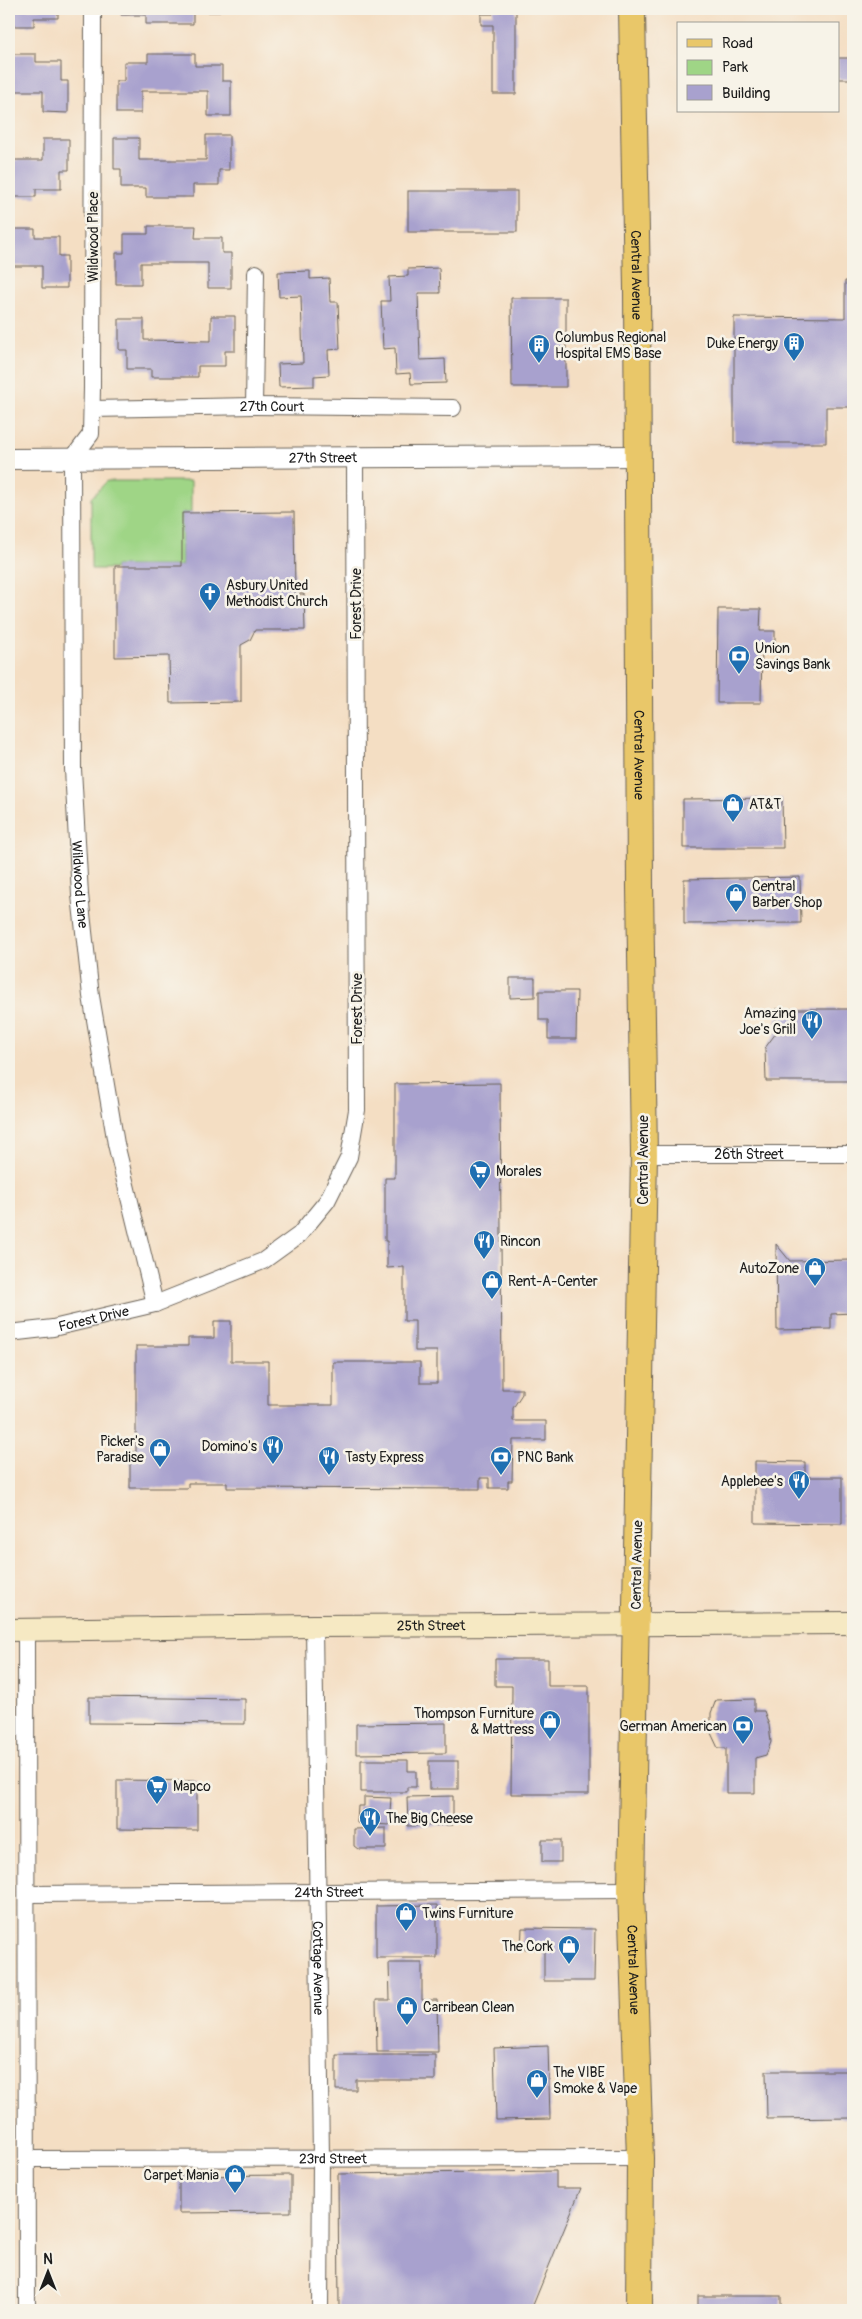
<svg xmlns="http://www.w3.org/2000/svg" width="862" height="2319" font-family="Pangolin,sans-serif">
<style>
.green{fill:#9fd586;stroke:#5e7851}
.building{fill:#a8a1ce}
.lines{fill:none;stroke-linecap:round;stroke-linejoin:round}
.minor-casing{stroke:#686056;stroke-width:18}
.tertiary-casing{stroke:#686056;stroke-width:22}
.secondary-casing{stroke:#686056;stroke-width:24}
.primary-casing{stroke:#686056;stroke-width:28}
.minor{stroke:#fff;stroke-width:16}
.tertiary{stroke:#fff;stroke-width:20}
.secondary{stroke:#f6e9c3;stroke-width:22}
.primary{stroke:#e9c769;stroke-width:26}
.labels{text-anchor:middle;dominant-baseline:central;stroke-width:5;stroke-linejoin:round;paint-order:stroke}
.street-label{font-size:14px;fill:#1c1c1c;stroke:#f7f3e8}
.poi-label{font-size:14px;fill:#1c1c1c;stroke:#f7f3e8;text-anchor:start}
</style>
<rect width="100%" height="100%" fill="#f7f3e8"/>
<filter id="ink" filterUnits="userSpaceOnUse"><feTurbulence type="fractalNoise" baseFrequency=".02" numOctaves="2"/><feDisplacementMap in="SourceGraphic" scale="10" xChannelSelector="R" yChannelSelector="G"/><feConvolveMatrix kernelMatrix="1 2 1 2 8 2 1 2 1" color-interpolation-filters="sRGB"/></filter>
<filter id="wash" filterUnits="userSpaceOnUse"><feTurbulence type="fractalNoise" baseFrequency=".0096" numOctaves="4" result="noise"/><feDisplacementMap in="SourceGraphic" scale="20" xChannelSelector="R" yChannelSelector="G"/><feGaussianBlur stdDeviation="1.12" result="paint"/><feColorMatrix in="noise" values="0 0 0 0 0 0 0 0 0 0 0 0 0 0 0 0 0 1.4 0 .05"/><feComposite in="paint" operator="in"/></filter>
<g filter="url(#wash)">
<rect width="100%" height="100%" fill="#f4dec3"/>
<path class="green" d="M107,481h84v32h-9v53h-67v3h-24v-71z"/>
<g id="blocks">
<g class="building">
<path d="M9,9h49v9h-24v8h-25z"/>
<path d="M121,9h98v3h-26v12h-47v-9h-25z"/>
<path d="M493,9h23v85h-23v-69h-12v-11h12z"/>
<path d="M9,54h27v8h25v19h7v32l-25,-1v-21h-34z"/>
<path d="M148,54h47v12h27v15h9v35h-23v-25h-67v22h-25v-32h8v-19h24z"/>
<path d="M838,58h13l1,21h-14z"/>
<path d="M206,135h23v35h-10v15h-26v12h-47v-9h-25v-19h-7v-31h25v22h67z"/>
<path d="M43,139h26v31h-8v19h-25v8h-27v-37h34z"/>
<rect x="408" y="191" width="109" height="41"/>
<path d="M148,226h48l-1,12h27v15h9v35h-23v-25h-67v21h-25v-31h8v-19h24z"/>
<path d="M9,229h26v8h24v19h8v32h-25v-22h-33z"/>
<path d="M439,268l1,25h-22l2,67 25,-1 1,24 -35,1 -1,-11 -14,1 -1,-26 -12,1 -2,-48h9l-1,-24 19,-1v-7z"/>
<path d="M310,271v8l19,-1 1,24h8l2,47 -12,1 1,25 -15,1v10l-35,1 -1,-23 25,-1 -2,-67 -22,1 -1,-25z"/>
<path d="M845,281h8v126h-27v36h-92v-126l111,1z"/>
<path d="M511,298h55v89h-54z"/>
<path d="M211,316h24v35h-10v15h-27v11h-47v-8h-24v-19h-8v-31h25v21l67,1z"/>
<path d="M294,512l1,82h9l1,36h-50l-5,10 -9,5v57l-71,1 -1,-47 -54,1v-91h67v-53z"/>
<path d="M718,609h43l-1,22h15v15h-13l-1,57h-44z"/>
<path d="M782,798l1,50h-100v-49z"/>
<path d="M800,877l1,46 -117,1v-45z"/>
<path d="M510,978h25v19l-25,1z"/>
<path d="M539,991h38l-1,48h-28v-19h-9z"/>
<path d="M776,1009h77v53h-2v19h-85l-1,-33 11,-15z"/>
<path d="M500,1083l2,306h20v5l-9,14v13h33v19h-33l-1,41h-4v7h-19v-10h-9v11l-253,-1v-5h-39v5h-58v-36h6v-106h52v-8h26v-17h17v40h37v44h65v-43h87v21h17v-32h-22v-30h-11v-54l-17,1v-27h-2v-63h10v-94z"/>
<path d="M776,1244l14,17 63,-1v53l-22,1v15l-54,1z"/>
<path d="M755,1461l50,1v15h37v47l-87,-1z"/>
<path d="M495,1659h53v27h41v108h-78l1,-108h-17z"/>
<path d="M89,1697l156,2v25l-156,-1z"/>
<path d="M754,1699v12h10l5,14 2,17 -5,13 -11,3v35h-29v-45h-8l-7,-15v-20l5,-13z"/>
<path d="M446,1723v30l-90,1v-30z"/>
<path d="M361,1760h47v11h8v16h-9v5h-46z"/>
<rect x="429" y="1761" width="29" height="28"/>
<path d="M117,1780l80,1v49l-80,-1z"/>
<path d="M453,1796v29l-45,1 -1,-29z"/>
<path d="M364,1797l27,1 -2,27 -32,-2 1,-17h6z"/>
<path d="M386,1828v21h-28l-4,-3v-17z"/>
<rect x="542" y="1840" width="19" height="22"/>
<path d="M437,1905v53h-61v-52z"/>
<path d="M522,1928l73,1 -1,52h-50v-32h-23z"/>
<path d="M389,1963h33v37h15l1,52h-61l-1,-52h14z"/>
<path d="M548,2046l2,73 -54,1 -2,-72z"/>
<path d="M336,2055h99v25h-79v10h-20z"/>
<path d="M766,2071h87v47l-86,1z"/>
<path d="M556,2171v17h25l-50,122h-192l-1,-136z"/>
<path d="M291,2175v37l-112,1v-37z"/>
<rect x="698" y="2296" width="83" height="14"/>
</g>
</g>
</g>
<g filter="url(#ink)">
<use href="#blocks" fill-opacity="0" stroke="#686056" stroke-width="1"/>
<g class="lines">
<g class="minor-casing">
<g id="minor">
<path id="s1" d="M93,9l-1,379 -1,46 -19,25 1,310 7,126 11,101 25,148 39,160"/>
<path d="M254,406l2,-133"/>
<path id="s2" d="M92,409l162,-3 199,2"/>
<path id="s3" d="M644,1154h209"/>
<path id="s4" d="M9,1333l44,-5 102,-24 108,-43 36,-26 28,-34 22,-44 8,-47 -2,-653"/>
<path id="s5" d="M314,1626l7,532 -1,152"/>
<path d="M26,1630l1,680"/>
<path id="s6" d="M27,1894l604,-4"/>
<path id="s7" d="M27,2159l613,-1"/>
</g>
</g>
<g class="tertiary-casing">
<g id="tertiary">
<path id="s8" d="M9,459l629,-3"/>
</g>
</g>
<g class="secondary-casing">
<g id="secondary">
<path id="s9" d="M9,1630l305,-4 539,-3"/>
</g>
</g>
<g class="primary-casing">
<g id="primary">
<path id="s10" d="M632,9l5,280 3,598 4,267 -13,736 9,268 -1,152"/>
</g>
</g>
<use href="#minor" class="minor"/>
<use href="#tertiary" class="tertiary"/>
<use href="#secondary" class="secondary"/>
<use href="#primary" class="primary"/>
</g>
</g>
<defs>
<g id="building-pin" transform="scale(1.125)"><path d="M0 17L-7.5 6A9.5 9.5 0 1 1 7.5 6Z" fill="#1f6fb2" stroke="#f7f3e8"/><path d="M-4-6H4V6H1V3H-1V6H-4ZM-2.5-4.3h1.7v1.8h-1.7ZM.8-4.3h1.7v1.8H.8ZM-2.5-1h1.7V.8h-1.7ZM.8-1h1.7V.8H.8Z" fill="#fff"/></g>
<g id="church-pin" transform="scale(1.125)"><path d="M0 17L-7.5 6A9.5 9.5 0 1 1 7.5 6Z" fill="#1f6fb2" stroke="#f7f3e8"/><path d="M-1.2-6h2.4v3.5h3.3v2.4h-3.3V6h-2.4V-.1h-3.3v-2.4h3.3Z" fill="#fff"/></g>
<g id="bank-pin" transform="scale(1.125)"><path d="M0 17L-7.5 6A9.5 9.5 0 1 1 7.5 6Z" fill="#1f6fb2" stroke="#f7f3e8"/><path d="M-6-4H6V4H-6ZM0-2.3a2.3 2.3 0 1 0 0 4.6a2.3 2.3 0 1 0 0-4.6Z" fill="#fff"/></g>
<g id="shop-pin" transform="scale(1.125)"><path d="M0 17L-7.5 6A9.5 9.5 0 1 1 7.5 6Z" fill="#1f6fb2" stroke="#f7f3e8"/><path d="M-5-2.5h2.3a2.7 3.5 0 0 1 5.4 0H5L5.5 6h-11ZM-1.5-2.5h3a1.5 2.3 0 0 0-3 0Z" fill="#fff"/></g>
<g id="restaurant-pin" transform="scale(1.125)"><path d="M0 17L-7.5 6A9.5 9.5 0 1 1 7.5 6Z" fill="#1f6fb2" stroke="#f7f3e8"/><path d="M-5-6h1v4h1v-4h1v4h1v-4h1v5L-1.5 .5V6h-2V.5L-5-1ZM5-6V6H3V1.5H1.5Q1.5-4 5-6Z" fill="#fff"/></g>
<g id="supermarket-pin" transform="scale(1.125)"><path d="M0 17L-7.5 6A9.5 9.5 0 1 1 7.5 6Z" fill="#1f6fb2" stroke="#f7f3e8"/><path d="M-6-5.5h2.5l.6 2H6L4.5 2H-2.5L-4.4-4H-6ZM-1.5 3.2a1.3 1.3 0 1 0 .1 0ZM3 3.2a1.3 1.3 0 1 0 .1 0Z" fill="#fff"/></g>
</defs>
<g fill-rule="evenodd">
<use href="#building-pin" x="794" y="343"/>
<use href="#building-pin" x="539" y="345"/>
<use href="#church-pin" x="210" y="593"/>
<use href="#bank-pin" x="739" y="656"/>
<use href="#shop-pin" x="733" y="804"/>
<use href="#shop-pin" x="736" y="894"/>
<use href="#restaurant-pin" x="812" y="1021"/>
<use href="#supermarket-pin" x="480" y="1171"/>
<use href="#restaurant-pin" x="484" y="1241"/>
<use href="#shop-pin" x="815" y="1268"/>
<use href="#shop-pin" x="492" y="1281"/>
<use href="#restaurant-pin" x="273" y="1446"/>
<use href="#shop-pin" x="160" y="1449"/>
<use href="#restaurant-pin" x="329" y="1457"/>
<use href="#bank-pin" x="501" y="1457"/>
<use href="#restaurant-pin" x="799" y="1481"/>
<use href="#shop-pin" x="550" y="1721"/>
<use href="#bank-pin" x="743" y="1726"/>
<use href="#supermarket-pin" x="157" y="1786"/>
<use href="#restaurant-pin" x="370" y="1818"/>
<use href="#shop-pin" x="406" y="1913"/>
<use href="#shop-pin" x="569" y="1946"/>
<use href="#shop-pin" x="407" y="2007"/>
<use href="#shop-pin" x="537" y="2080"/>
<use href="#shop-pin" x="235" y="2175"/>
</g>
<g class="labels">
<g class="street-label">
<text transform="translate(93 237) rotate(-90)">Wildwood Place</text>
<text stroke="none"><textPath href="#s10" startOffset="266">Central Avenue</textPath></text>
<text stroke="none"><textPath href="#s2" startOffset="180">27th Court</textPath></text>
<text stroke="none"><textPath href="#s8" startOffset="314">27th Street</textPath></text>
<text transform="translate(356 604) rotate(-90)">Forest Drive</text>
<text stroke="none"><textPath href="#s10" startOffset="746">Central Avenue</textPath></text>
<text stroke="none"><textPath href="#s1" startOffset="882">Wildwood Lane</textPath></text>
<text transform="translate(357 1009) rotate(-90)">Forest Drive</text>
<text stroke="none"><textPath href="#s3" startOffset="105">26th Street</textPath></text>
<text transform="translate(643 1160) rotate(-90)">Central Avenue</text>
<text stroke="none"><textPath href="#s4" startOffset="86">Forest Drive</textPath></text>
<text transform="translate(637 1565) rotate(-89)">Central Avenue</text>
<text stroke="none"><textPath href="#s9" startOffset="422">25th Street</textPath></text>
<text stroke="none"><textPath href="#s6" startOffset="302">24th Street</textPath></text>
<text stroke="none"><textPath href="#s5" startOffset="342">Cottage Avenue</textPath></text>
<text stroke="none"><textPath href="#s10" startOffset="1961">Central Avenue</textPath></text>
<text stroke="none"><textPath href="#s7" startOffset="306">23rd Street</textPath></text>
</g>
<g class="poi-label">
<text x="555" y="337">Columbus Regional<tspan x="555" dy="16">Hospital EMS Base</tspan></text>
<text x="778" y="343" text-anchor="end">Duke Energy</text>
<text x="226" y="585">Asbury United<tspan x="226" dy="16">Methodist Church</tspan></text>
<text x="755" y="648">Union<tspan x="755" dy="16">Savings Bank</tspan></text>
<text x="749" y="804">AT&amp;T</text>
<text x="752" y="886">Central<tspan x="752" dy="16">Barber Shop</tspan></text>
<text x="796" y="1013" text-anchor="end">Amazing<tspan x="796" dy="16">Joe's Grill</tspan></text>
<text x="496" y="1171">Morales</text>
<text x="500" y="1241">Rincon</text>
<text x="799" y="1268" text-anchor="end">AutoZone</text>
<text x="508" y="1281">Rent-A-Center</text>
<text x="144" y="1441" text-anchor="end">Picker's<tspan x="144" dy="16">Paradise</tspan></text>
<text x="257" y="1446" text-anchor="end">Domino's</text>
<text x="345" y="1457">Tasty Express</text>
<text x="517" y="1457">PNC Bank</text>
<text x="783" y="1481" text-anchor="end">Applebee's</text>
<text x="534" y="1713" text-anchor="end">Thompson Furniture<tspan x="534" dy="16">&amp; Mattress</tspan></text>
<text x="727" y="1726" text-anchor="end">German American</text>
<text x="173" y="1786">Mapco</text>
<text x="386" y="1818">The Big Cheese</text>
<text x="422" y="1913">Twins Furniture</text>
<text x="553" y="1946" text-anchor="end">The Cork</text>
<text x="423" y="2007">Carribean Clean</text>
<text x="553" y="2072">The VIBE<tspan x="553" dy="16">Smoke &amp; Vape</tspan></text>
<text x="219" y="2175" text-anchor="end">Carpet Mania</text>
</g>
</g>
<rect width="862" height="2319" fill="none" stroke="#f7f3e8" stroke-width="30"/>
<rect x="677" y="22" width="162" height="90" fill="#f7f3e8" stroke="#9f9d96"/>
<rect x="687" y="39" width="25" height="8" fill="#e9c769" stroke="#9f9d96"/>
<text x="722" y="48" font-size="15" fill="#1c1c1c">Road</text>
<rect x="687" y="60" width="25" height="15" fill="#9fd586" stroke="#9f9d96"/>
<text x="722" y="72" font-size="15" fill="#1c1c1c">Park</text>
<rect x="687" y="85" width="25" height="15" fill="#a8a1ce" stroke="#9f9d96"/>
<text x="722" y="98" font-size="15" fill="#1c1c1c">Building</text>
<g transform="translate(48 2272)" stroke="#f7f3e8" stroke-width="4" paint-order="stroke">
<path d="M0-4L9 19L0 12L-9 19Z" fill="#1c1c1c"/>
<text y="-8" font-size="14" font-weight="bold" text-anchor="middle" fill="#1c1c1c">N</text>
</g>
</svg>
